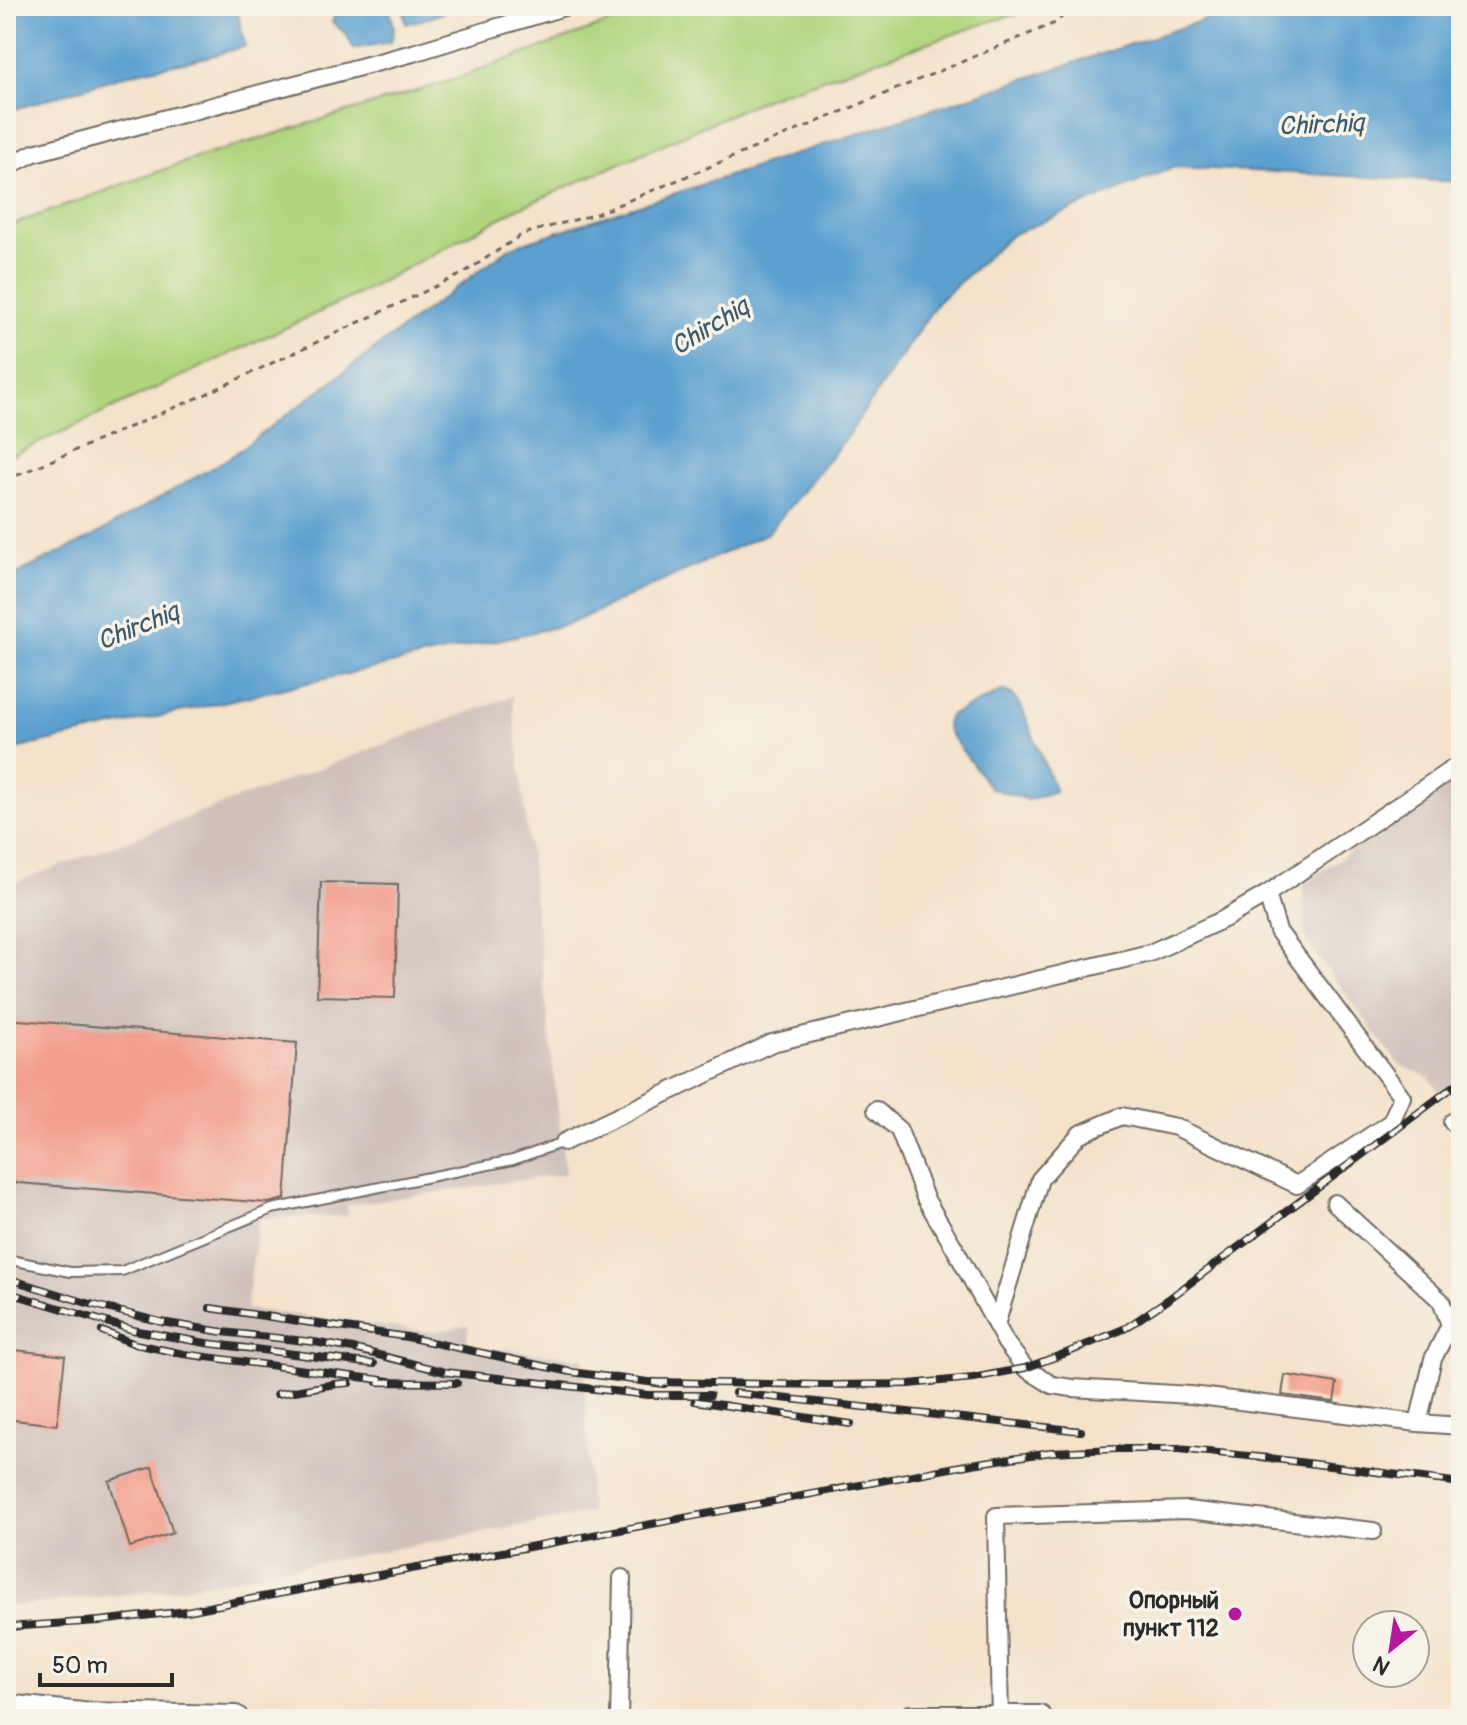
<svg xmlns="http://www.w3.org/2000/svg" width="1467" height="1725" font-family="Pangolin,sans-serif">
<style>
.industrial{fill:#cfc0ba}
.green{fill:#b0d57e;stroke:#6e8054;stroke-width:2}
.water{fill:#5ba0d0;stroke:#43667e;stroke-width:2}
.building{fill:#f39f8d}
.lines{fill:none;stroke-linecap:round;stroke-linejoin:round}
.lane-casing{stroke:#716b63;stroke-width:12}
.street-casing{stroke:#716b63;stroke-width:20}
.primary-casing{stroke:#716b63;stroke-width:30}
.path{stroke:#716b63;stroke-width:3;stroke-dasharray:6 6;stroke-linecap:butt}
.lane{stroke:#fff;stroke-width:8}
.street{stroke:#fff;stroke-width:16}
.primary{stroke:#fff;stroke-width:26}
.rail-casing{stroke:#2b2b2b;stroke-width:8}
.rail{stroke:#f7f3e8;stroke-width:5;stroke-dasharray:15;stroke-linecap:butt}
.poi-dot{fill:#b5179e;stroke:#f7f3e8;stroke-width:3}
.labels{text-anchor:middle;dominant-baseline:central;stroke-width:7;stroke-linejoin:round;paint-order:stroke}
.poi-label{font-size:24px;font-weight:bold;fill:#2b2b2b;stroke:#f7f3e8;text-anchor:end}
.water-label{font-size:26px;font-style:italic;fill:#3e5a6d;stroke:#f7f3e8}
</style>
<rect width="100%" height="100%" fill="#f7f3e8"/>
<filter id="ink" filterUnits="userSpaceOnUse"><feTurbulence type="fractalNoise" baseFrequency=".0125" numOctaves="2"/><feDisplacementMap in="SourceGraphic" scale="16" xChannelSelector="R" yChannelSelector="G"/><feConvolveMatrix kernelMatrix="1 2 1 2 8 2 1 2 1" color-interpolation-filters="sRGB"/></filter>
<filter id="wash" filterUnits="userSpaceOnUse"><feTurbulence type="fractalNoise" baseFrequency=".006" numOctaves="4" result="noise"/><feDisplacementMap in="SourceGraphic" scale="32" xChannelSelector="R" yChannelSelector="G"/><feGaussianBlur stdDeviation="1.8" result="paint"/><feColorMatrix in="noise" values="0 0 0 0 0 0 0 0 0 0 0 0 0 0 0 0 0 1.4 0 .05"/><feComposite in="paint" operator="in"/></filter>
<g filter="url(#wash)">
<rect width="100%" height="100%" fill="#f4e2cb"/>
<g class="industrial">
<path d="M512,696l53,478 -218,31v11l-88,2 -13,91 186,23 36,-7 -1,21 117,12 6,155 -415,76 -169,18v-721z"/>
<path d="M1461,776v304l-19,16 -13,-19 -30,-12 -93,-124 -3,-57z"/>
</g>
<path class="green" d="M655,6h390l-56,16 -222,76 -252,112 -157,84 -352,164v-231l187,-68 253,-77z"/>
<g class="water">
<path d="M6,6h230l9,40 -37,11 -76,16 -126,39z"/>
<path d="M361,6h28l5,22 -3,14 -37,7 -8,-15 -14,-12 3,-7 5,-4 10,3z"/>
<path d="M403,6h55l-26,11 -26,7z"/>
<path d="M1247,6h214v176l-287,-15 -163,68 -74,68 -90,134 -79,96 -199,91 -563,127v-172l84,-41 142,-82 279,-209z"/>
<path d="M1002,691c11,1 14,7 20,17l33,83 -27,9 -38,-12 -42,-57 -2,-9 5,-7z"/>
</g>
<g id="blocks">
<g class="building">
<path d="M321,882l77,2 -3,114 -78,-2z"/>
<path d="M6,1019l291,24 -12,156 -17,4 -262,-21z"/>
<path d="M6,1349l59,7 -8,69 -51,-6z"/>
<path d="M1285,1375l52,8 -3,19 -52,-7z"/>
<path d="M152,1467l21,66 -43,14 -21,-66z"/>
</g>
</g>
</g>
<g filter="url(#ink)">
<use href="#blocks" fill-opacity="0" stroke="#716b63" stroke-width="2"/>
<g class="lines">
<g class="lane-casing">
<path id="lane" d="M6,1259l64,13 52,-1 150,-62 241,-49 51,-18"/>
</g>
<g class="street-casing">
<g id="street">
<path d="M6,167l28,-14 379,-100 154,-47"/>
<path d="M876,1110l23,20 26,68 29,49 52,96 19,25 27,17 20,3 119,7 227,28 43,3"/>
<path d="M1452,1122h9"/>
<path d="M564,1142l208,-99 378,-90 74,-34 43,-25 194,-131"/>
<path d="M1335,1203l106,98 9,24 -17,34 -15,64"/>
<path d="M996,1325l44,-146 40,-45 42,-18 54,11 121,58 94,-63 11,-25 -124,-166 -11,-37"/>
<path d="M619,1719l3,-141"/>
<path d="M1000,1719l-4,-203 191,-6 186,21"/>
</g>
</g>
<g class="primary-casing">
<g id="primary">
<path d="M6,1708l76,8 153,3"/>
<path d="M911,1719h128"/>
</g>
</g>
<path class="path" d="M6,480l198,-85 258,-121 61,-40 73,-20 459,-191 19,-17"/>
<use href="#lane" class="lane"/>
<use href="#street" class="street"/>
<use href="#primary" class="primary"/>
<g class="rail-casing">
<g id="rail">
<path d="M6,1278l81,25 74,19 62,10 91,10 45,8 86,22 203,23h62"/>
<path d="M6,1292l127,38 73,13 168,21"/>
<path d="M210,1308l197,29 164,35 93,12"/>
<path d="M102,1331l33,13 49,10 205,27"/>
<path d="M377,1382l80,1"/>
<path d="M653,1382l175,3 81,-1 64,-6 52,-10 44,-16 57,-24 44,-30 291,-217"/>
<path d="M735,1393l346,38"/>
<path d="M277,1394l58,-10 14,-1"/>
<path d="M695,1401l156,23"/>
<path d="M6,1627l93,-6 88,-10 785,-147 79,-12 64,-3h63l90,9 193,25"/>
</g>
</g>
<use href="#rail" class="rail"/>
</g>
</g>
<circle class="poi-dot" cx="1235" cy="1614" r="8"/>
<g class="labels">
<g class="poi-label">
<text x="1219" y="1600">Опорный<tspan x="1219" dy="28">пункт 112</tspan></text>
</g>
<g class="water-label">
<text transform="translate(1321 125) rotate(-2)">Chirchiq</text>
<text transform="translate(710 327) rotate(-31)">Chirchiq</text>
<text transform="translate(138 627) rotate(-22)">Chirchiq</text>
</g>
</g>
<rect width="1467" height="1725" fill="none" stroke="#f7f3e8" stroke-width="32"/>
<g transform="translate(1391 1649) rotate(210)"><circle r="38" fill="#f7f3e8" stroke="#a5a39c" stroke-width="2"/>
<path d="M0-6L14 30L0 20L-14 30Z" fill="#b5179e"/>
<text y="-12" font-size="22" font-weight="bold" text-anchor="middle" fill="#2b2b2b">N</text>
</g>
<path d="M40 1673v12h132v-12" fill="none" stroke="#2b2b2b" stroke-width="4"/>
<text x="52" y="1673" font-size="24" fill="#2b2b2b" stroke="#f7f3e8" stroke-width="6" paint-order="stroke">50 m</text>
</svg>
